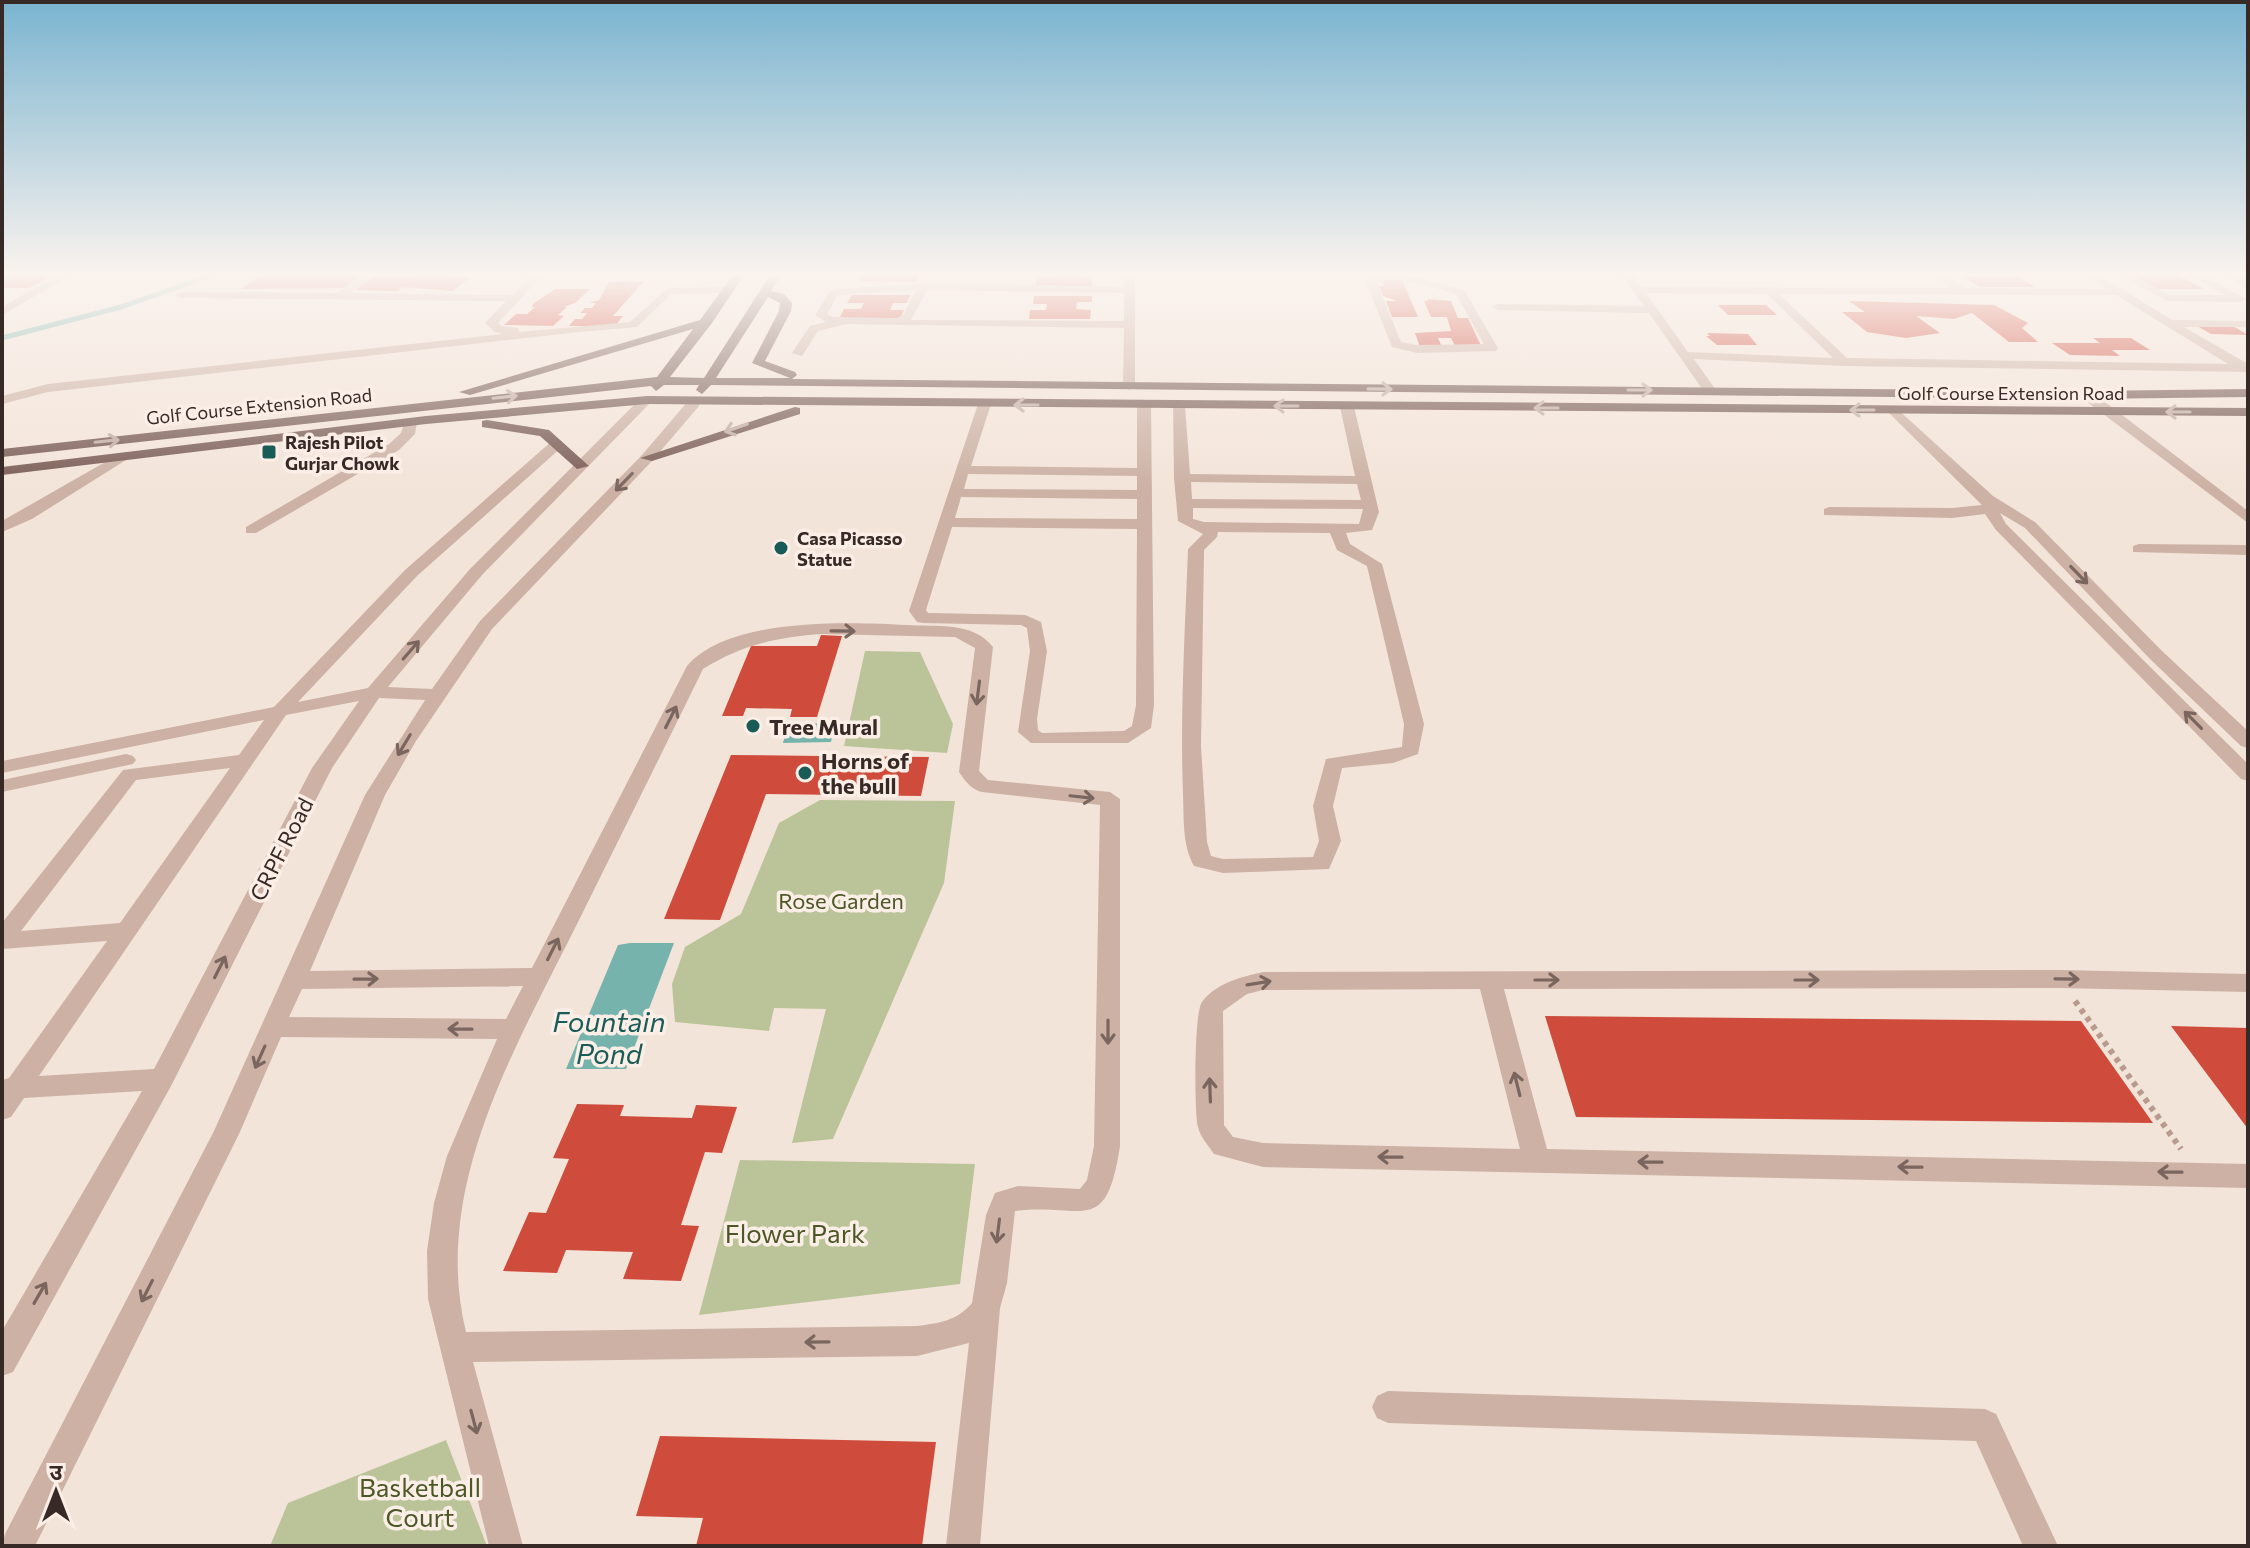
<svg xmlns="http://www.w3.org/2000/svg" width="2250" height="1548" font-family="Commissioner,'Noto Sans Devanagari',sans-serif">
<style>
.green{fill:#bbc498}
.water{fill:#76b3ad}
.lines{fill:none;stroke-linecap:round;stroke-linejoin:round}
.stream{stroke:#76b3ad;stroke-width:5}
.building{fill:#cf4b3b}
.path{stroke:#b89b8e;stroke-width:6;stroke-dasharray:5 5;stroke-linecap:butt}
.minor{fill:#ccb1a4;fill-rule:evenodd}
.major{fill:#7a5d56;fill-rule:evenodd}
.oneway{stroke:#c1ada5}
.oneway2{stroke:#7a665f}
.poi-dot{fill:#195c57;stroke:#fbeee6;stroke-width:3}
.labels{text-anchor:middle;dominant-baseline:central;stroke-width:7;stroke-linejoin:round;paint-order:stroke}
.far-street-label{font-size:18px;fill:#372926;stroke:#fbeee6}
.far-poi-label{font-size:18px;font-weight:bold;fill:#372926;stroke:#fbeee6;text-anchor:start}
.poi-label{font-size:22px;font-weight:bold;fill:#372926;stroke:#fbeee6;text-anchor:start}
.street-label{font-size:22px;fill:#372926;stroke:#fbeee6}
.park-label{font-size:22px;fill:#4c5728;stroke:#fbeee6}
.near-park-label{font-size:26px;fill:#4c5728;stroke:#fbeee6}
.near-water-label{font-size:28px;font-style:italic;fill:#195c57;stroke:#fbeee6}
</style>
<rect width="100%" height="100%" fill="#f3e4d9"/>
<g class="green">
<path d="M865,651l55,1 33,72 -6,29 -103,-7z"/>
<path d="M820,800l135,1 -11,82 -111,256 -41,4 34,-134 -52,-1 -5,23 -94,-9 -3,-38 13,-37 56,-33 38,-91z"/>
<path d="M740,1160l235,4 -15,120 -261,31z"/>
<path d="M446,1440l41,106h-217l18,-43z"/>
</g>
<g class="water">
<path d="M835,723l-4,19 -48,1 5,-19z"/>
<path d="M630,943h44l-48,126h-60l52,-124z"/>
</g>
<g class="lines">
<path class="stream" d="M2,338l119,-31 99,-35"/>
</g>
<g class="building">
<path d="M907,272l12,2 -3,8 -57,-1 4,-8z"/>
<path d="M1053,272h28l-1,5h10l3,10 -58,-2 2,-9h16z"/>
<path d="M2125,272h48l31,17h-49z"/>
<path d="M20,274h36l-27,14h-27v-11z"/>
<path d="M262,274h100l-18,14 -103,1z"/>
<path d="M425,274l46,3 -18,14 -51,-4 -4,4 -43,-1 19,-13 31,1z"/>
<path d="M1963,276h55l17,11h-55z"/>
<path d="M1382,279l20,1 16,37h-26l-6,-16h11l-14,-5 -4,-10h5z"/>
<path d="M644,281l-31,35h10l-8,10h-46l6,-7h7l5,-6h-7l5,-5h7l4,-5h-7l10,-3 10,-18z"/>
<path d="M555,289h35l-15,14 -12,4h4l-9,8 6,1 -11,10 -49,-1 12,-11h11l8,-7h-3l1,-3z"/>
<path d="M852,295h58l-3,8h-14l-3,7h14l-4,9h-61l5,-10h17l3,-6h-17z"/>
<path d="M1034,296h58v6h-15l-1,7 15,1 -1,9h-61l1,-9h16l1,-6h-14z"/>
<path d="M1427,299l24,2 7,17h10l14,30h-26l-5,-10h-13l4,9h-22l-5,-14 36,-2 -4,-14h-16l-7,-16h4z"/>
<path d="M1849,301l145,4 34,18 -6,5 16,14h-29l-37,-29 -18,6 -38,-3 24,17 -34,5 -39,-6 -25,-20h23z"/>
<path d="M1718,305h48l11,10h-49z"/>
<path d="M2197,326h36l15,9 -37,-1z"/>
<path d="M1707,333l41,1 9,11h-40l-11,-9h4z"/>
<path d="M2093,338h38l19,12h-38l8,6 -50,-1 -18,-12h48z"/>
<path d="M821,635l21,1 -25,81h-27l2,-8 -46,-1 -3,8h-21l29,-70h66z"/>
<path d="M731,755l89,1 109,1 -8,39 -155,-2 -46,126 -56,-1z"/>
<path d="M1545,1016l536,5 72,102 -577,-6z"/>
<path d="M2171,1026l77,2v101z"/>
<path d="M577,1104l47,1 -4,11 72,2 4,-13 41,2 -15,46 -17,-1 -24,73 18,1 -18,55 -58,-2 10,-27 -67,-2 -9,23 -54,-2 26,-59 17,1 23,-54 -16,-1z"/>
<path d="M660,1436l276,6 -14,104h-226l7,-28 -67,-2z"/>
</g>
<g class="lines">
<path class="path" d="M2075,1001l106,148"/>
<g class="minor">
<path d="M63,272h14l-75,43v-8z"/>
<path d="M366,272h12l-27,21 162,2 14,-15 -14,-8h15l11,7 -41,44 4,3 16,2 1,4 111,-10 38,-34 60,-1 5,3 -5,3 -57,1 -34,33 -58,5 -531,60 -46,12v-8l46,-12 455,-50 -8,-2 -10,-9 21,-22 -325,-3 -6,-3 6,-3 156,1z"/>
<path d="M1125,272h10v114l-6,4 -6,-4 1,-58 -278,-4 -28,7 -16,25 -10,-3 18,-27 16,-4 -11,-7 15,-24 4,-1 92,-7 198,4zM916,290l-12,24 -7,4 -64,-1 -6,-3 11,-19zM927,290l197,3v28l-213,-1z"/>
<path d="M1396,272l68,18 34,58 -2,3 -79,2 -25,-6 -26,-65 16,-9zM1388,278l26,4 42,12 28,50 -67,1 -16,-3 -24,-59z"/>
<path d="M1591,272h40l10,15 309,1 -20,-16h12l22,16 142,1 -25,-17h13l78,48 76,1v6h-64l64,37v8l-404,-6 -150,-7 22,31 -6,4 -5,-1 -56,-80 -151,-3 -6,-3 6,-3 146,2 -21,-29zM1646,293l121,1 66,64 -145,-6zM1779,294l337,1 112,69 -381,-6z"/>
<path d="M2114,272h14l41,23h56l-41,-23h14l48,27 -6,3 -73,-1z"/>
<path d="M2217,272h14l17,10v7z"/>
<path d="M2082,392h10l156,119v12l-166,-125z"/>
<path d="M642,397l11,3 -171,175 -94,112 44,2 48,-68 162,-166 47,-55h10v6l-47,55 -160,168 -76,112 -31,54 -75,176 222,-3 155,-302c42,-49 161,-44 220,-41 29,2 66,-4 86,22l-14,124 9,9 122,12 10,7v347c-14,93 -37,56 -105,65l-8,72 -7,25 -20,238h-34l23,-203 -52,13 -444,6 50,184h-34l-61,-247 -1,-48 7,-48 13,-47 50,-117 -216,-2 -42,97 -204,412h-33l3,-12 209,-403 151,-336 60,-95 -46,-2 -47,70 -161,318 -158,286 -11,4v-45l140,-240 -118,7 -13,19 -9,3v-40l7,-2 98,-137 -105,8v-26l121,-153 116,-15 25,-35 -262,53v-12l272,-54 131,-137 147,-129h10v6l-145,129 -119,126 70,-14 102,-119zM822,634l133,3 20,11 -16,124c6,9 13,18 23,20l118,13 -6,341 -7,34 -7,9 -62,-3 -23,7 -9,22 -14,88c-15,18 -33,20 -55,23l-451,6c-36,-147 53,-290 116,-418 40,-81 81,-163 121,-245 39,-24 74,-32 119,-35zM359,701l-47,67 -158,301 -115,7 247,-361zM230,768l-110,155 -99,8 115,-151zM523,986l-17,33 -217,-2 13,-28z"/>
<path d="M979,401l12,3 -20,62 166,2v-63l7,-4 7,4 3,300 -3,23 -23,15h-97l-13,-11 12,-81 -3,-23 -6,-3 -98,-2 -6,-1 -8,-11zM968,474l169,2v14l-173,-1zM961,497l176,2v20l-182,-1zM952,527l185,2 -1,176 -4,21 -8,5 -82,2 -4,-3 -1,-11 10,-68 -6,-29 -16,-7 -97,-2 -2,-3z"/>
<path d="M1173,403l12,3 5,68 165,2 -15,-69 7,-4 7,4 25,105 -7,18 -26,3 4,11 32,20 42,160 -6,30 -25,9 -51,5 -9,38 8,35 -12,28 -106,4 -29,-7c-12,-21 -10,-48 -11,-72 -3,-81 2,-163 5,-245l15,-15 -25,-13 -4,-43zM1191,482l166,2 4,16 -169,-1zM1193,508l170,1 -4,15 -155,-2 -11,-3zM1218,532l112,1 7,17 30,16 37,158 -2,23 -76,12 -13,47 6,35 -6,16 -90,2 -12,-3 -4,-14 -6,-96 3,-196 13,-13z"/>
<path d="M1894,406l99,90 42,26 127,129 86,80v17l-7,-2 -91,-87 -125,-131 -25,-15 6,11 242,240v17l-7,-2 -245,-249 -11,-16 -33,4 -128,-3v-6l5,-2 123,1 30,-3 -93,-92v-6z"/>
<path d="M405,419l12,3 -2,12 -16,16 -143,83h-10v-6l143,-83 12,-11z"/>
<path d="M121,453l7,4 -2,3 -94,59 -30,13v-11z"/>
<path d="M2139,544l109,1v10l-115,-3v-6z"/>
<path d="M126,754l7,2 3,4 -3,4 -131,28v-12z"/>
<path d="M2059,970l189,4v18l-189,-4 -555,1 43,160 701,15v24l-985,-21 -49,-13c-5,-8 -14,-17 -16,-27 -4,-15 -4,-115 4,-125 14,-19 39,-25 61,-30zM1480,989l40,160 -257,-6 -30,-6 -9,-12 -1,-114 24,-17 16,-4z"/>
<path d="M1388,1391l597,18 11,5 62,132h-35l-47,-105 -588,-18 -11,-5 -5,-11 5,-11z"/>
</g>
<g class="major">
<path d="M735,272h11l-34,51 -42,54 34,1 68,-106h11l-12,19 13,3 8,9 -1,8 -26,50 30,11 2,3 -5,4 1295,12 161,-2v8l-161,2 -1376,-14 -9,9 -6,-4 3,-5h-35l-8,6 -5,-5 -649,71v-8l655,-72 36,-48 -223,66 -11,-3 241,-72zM768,297l12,6 -1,8 -27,52 38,15h-74z"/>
<path d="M647,396l1601,12v8l-1601,-12 -221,20 -424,51v-8l424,-51z"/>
<path d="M795,407l5,1v6l-148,47 -12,-3z"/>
<path d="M487,420l62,10 40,36 -12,3 -37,-33 -58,-9v-6z"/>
</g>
</g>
<defs><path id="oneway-shaft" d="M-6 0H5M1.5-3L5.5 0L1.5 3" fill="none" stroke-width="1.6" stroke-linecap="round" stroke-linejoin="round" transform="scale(2)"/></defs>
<g class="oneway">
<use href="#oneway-shaft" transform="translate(1380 389) rotate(1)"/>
<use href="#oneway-shaft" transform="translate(1640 390)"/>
<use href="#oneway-shaft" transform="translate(505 397) rotate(-6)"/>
<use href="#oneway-shaft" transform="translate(1026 405) rotate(-180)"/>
<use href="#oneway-shaft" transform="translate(1286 406) rotate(-180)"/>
<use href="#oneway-shaft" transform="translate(1546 408) rotate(-180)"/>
<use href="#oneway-shaft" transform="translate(1862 410) rotate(-180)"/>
<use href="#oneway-shaft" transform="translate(2178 412) rotate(-180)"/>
<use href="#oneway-shaft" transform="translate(736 428) rotate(161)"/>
<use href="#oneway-shaft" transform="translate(107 441) rotate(-6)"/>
</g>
<g class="oneway2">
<use href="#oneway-shaft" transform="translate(624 482) rotate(134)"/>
<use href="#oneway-shaft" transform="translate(2079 575) rotate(46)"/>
<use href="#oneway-shaft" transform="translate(843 631) rotate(1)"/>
<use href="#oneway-shaft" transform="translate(411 650) rotate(-49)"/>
<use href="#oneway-shaft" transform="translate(978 693) rotate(97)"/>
<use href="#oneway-shaft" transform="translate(671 717) rotate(-63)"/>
<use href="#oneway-shaft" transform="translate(2193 720) rotate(-135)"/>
<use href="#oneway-shaft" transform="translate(404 745) rotate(121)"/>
<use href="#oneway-shaft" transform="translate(1082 797) rotate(6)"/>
<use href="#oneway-shaft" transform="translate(553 949) rotate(-63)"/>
<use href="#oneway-shaft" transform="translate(220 967) rotate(-63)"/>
<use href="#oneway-shaft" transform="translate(366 979) rotate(-1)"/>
<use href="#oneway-shaft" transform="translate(2067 979) rotate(1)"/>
<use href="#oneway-shaft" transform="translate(1547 980)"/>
<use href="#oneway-shaft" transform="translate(1807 980)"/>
<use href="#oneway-shaft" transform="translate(1259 983) rotate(-9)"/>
<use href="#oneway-shaft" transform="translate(460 1029) rotate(-179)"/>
<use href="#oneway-shaft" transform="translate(1108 1032) rotate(90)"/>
<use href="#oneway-shaft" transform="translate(260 1057) rotate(114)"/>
<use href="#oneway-shaft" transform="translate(1517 1084) rotate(-104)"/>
<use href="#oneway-shaft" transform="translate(1210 1090) rotate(-92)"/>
<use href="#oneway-shaft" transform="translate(1390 1157) rotate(-179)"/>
<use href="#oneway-shaft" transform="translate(1650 1162) rotate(-179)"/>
<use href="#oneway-shaft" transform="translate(1910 1167) rotate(-179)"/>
<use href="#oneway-shaft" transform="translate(2170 1172) rotate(-179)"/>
<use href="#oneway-shaft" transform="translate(998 1231) rotate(97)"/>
<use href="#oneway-shaft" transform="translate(147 1291) rotate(117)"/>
<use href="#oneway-shaft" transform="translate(40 1293) rotate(-60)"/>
<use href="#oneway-shaft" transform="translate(817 1342) rotate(179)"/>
<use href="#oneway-shaft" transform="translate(474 1422) rotate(75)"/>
</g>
<linearGradient id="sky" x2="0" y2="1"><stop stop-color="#7ab4d0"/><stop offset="0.56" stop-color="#faf3ee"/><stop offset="1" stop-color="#faf3ee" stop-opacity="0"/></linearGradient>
<rect width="2250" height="489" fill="url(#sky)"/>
<g class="poi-dot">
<rect x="261" y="444" width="16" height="16" rx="4"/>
<circle cx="781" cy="548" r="8"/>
<circle cx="753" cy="726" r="8"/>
<circle cx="805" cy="773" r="8"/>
</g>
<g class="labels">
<g class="far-street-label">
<text x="2011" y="393">Golf Course Extension Road</text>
<text transform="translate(259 406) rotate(-6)">Golf Course Extension Road</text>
</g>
<g class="far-poi-label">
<text x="285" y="442">Rajesh Pilot<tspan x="285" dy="21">Gurjar Chowk</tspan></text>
<text x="797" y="538">Casa Picasso<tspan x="797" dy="21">Statue</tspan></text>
</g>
<g class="poi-label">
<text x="769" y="726">Tree Mural</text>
<text x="821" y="760">Horns of<tspan x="821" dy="25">the bull</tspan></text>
</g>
<g class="street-label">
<text transform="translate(281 849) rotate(-63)">CRPF Road</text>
</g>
<g class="park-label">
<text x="841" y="900">Rose Garden</text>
</g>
<g class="near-park-label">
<text x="795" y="1232">Flower Park</text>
<text x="420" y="1486">Basketball<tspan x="420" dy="30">Court</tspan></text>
</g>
<g class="near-water-label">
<text x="609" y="1021">Fountain<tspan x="609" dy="32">Pond</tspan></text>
</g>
</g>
<rect width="2250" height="1548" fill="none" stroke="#372926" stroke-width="8"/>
<g transform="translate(56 1492)" stroke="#fbeee6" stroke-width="6" paint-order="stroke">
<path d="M0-6L14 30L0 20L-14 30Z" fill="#372926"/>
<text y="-12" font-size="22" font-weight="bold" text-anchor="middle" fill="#372926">उ</text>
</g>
</svg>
